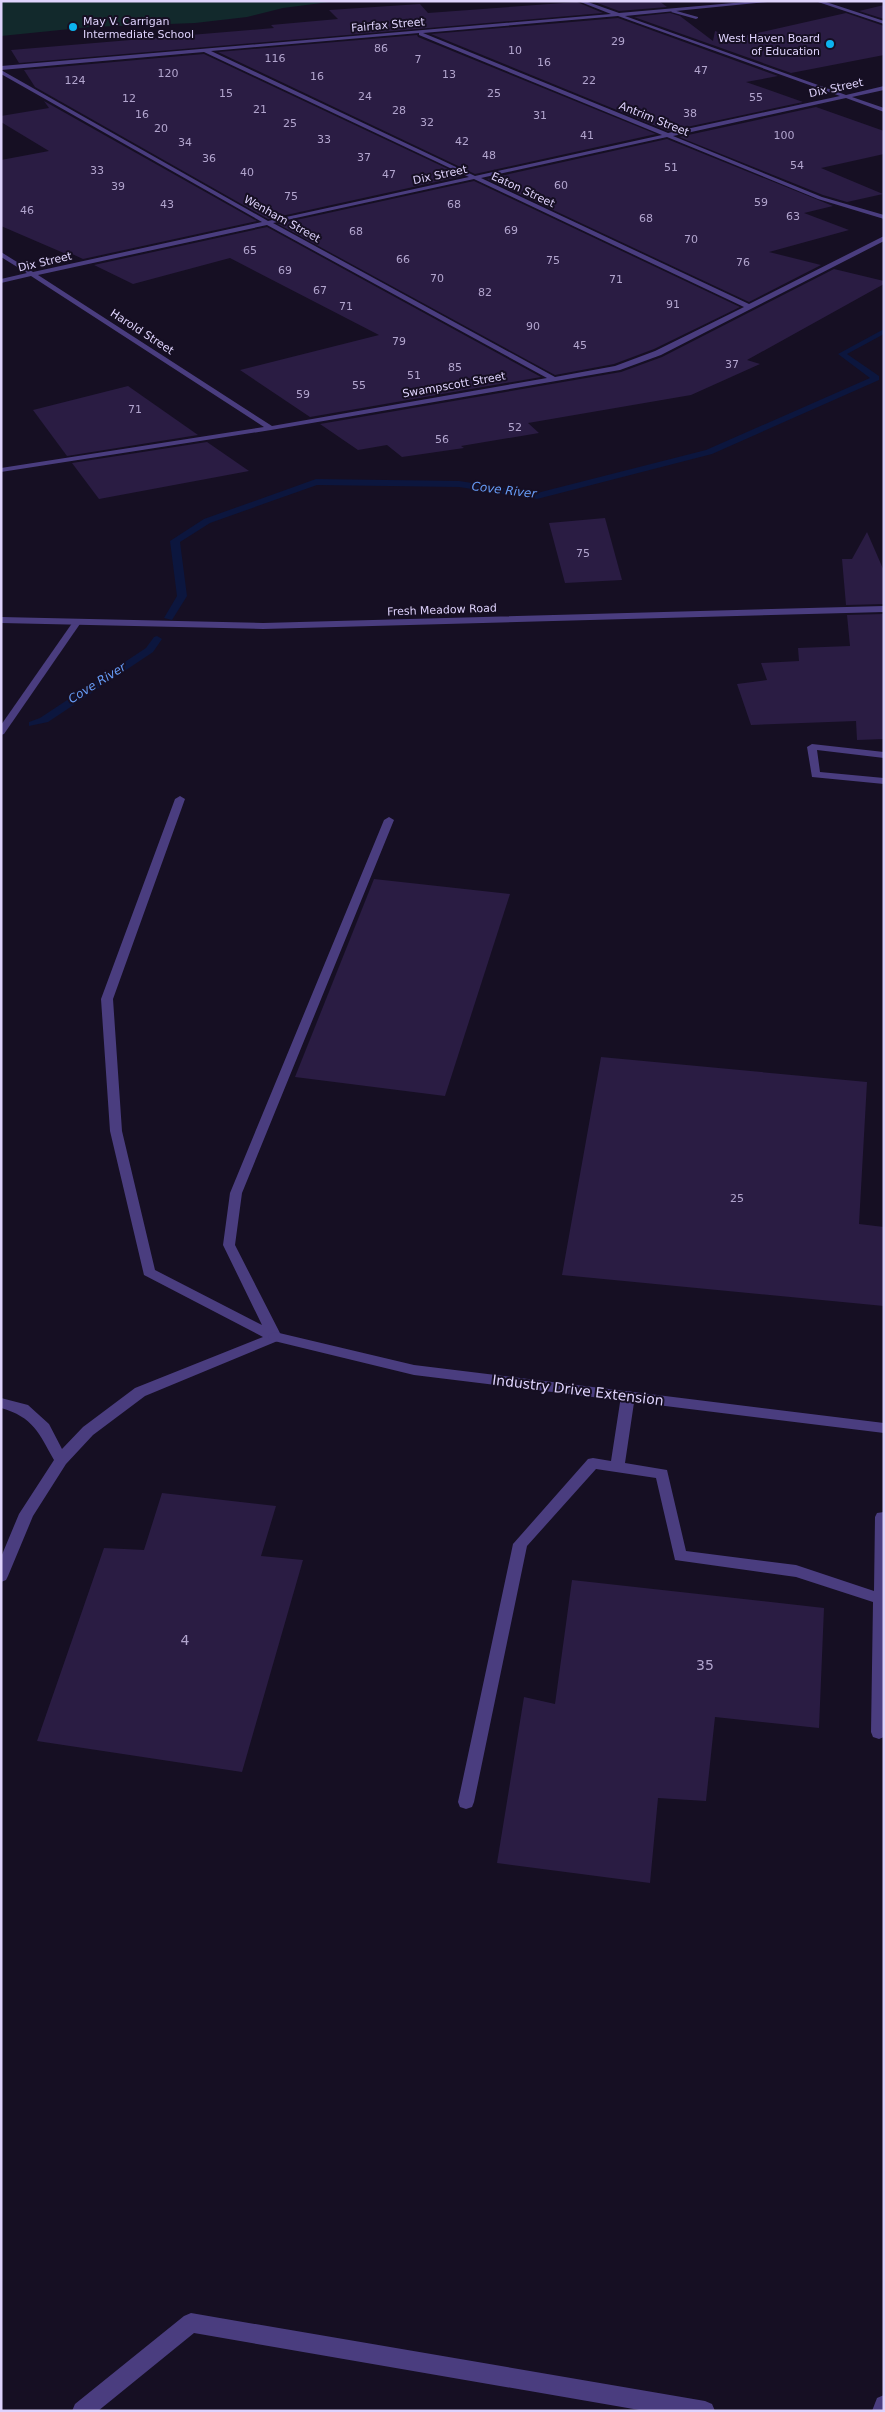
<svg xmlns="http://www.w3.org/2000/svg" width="885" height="2412" font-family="'DejaVu Sans',sans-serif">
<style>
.green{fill:#12292c}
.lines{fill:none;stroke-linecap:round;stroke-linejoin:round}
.stream{fill:#0c163e;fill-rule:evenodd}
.building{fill:#2a1c43}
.service{fill:#4a3d7f;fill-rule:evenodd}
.minor{fill:#4a3d7f;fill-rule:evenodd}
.tertiary{fill:#4a3d7f;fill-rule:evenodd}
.poi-dot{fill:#0cb3ef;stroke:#160f23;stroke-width:2}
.labels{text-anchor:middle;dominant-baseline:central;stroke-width:4;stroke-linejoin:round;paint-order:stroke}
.far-poi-label{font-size:11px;fill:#dfd3fd;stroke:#160f23;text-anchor:start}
.far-street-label{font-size:11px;fill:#dfd3fd;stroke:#160f23}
.number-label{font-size:11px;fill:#b2a5ce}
.far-water-label{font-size:12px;font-style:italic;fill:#679cf7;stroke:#160f23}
.street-label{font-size:14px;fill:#dfd3fd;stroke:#160f23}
.near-number-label{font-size:14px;fill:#b2a5ce}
</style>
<rect width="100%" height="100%" fill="#160f23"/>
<path class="green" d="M1,1h336l-54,7 -36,9 -52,6 -105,4 -89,9z"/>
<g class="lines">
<g class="stream">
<path d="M884,329v5l-37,20 32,22v4l-167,74 -175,45 -78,-12 -142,-2 -107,38 -30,19 7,54 -15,24 -8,-2 13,-22 -7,-55 34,-22 112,-40 143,2 78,12 169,-43 164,-72 -32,-24z"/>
<path d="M157,636l5,3 -9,13 -105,70 -19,4v-4l11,-4 106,-70 8,-11z"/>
</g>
</g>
<g class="building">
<path d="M592,1h67l8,6 -48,4z"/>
<path d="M577,2l26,11 -584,50 -8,-13 263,-22 -3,-3 67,-6 -9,-9 91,-6 8,9z"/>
<path d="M884,5v14l-25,-8z"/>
<path d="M670,13l10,3 33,25 2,-10 20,7 111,-25 38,13v29l-93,18 -157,-56z"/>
<path d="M618,18l160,58 -32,6 57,20 -135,29 -237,-97z"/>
<path d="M417,35l1,2 238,97 -181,40 -257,-122z"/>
<path d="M204,54l259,122 -195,43 -233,-132 -11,-17z"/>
<path d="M44,101l213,120 -174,38 -13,-6 -4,1 -65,-28v-66l48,-9 -48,-29v-6l48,-8z"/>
<path d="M816,107l68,24v23l-63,14 62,26 -36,8 -24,-7 -144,-58z"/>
<path d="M667,139l166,67 -29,7 45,17 -80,22 52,13 -72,37 -262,-123z"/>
<path d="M474,181l266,126 -86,42 -40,15 -59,11 -277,-151z"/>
<path d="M267,227l274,150 -231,40 -70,-47 139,-35 -149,-77 -97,26 -39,-19z"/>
<path d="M834,269l50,12v3l-137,76 13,4 -69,31 -163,28 11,10 -78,13 3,2 -62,9 -15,-12 -29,5 -38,-26 301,-52 41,-15z"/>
<path d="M128,386l70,49 -131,21 -34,-46z"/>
<path d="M207,442l42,29 -150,28 -27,-36z"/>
<path d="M605,518l17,62 -57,3 -16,-60z"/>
<path d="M867,532l17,39v33l-38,1 -4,-46h10z"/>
<path d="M884,614v125l-27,1 -1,-19 -105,4 -14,-41 30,-4 -6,-17 38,-2 -1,-13 52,-2 -3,-31z"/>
<path d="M374,879l136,15 -65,202 -150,-19z"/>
<path d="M601,1057l266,25 -8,142 25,3v79l-322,-31z"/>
<path d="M162,1493l114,13 -15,50 42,4 -61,212 -205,-31 67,-193 40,2z"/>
<path d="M572,1580l252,28 -5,120 -104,-11 -9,84 -48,-3 -8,85 -153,-20 27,-166 31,7z"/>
</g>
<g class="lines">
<g class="service">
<path d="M673,10l25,7v1l-2,1 -25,-7z"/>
<path d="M75,619l7,2 -78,113 -3,1v-10z"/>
<path d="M812,744l72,8v6l-67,-8 3,22 64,6v6l-72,-7 -5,-30z"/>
<path d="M180,796l5,3 -72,200 9,132 33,139 107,55 -39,-80 7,-52 154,-373 5,-3 5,3 -152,373 -7,52 47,92 -2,3 -135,56 -52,39 -27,29 -33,52 -25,60 -2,4 -5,2v-25l18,-43 35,-54c-15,-27 -21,-43 -53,-52v-10l27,7 21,19 13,25 21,-22 52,-39 128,-51 -119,-62 -34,-144 -9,-132 74,-200z"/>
<path d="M628,1391l5,1 2,4 -10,67 42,7 19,81 110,14 78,26 1,-74 2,-4 7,-1v225l-5,2 -6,-2 -2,-5 2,-130 -77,-25 -121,-17 -19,-82 -60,-9 -69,77 -53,256 -2,5 -6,2 -6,-2 -2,-5 55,-258 75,-85 5,-1 18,3 10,-65 2,-4z"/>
<path d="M191,2313l514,88 7,3 3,7h-70l-451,-78 -96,78h-26l3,-7 109,-88z"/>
</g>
<g class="minor">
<path d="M578,1h7l34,12 137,-12h22l-153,15 221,79 38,-9v4l-32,7 32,11v4l-38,-14 -173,38 149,61 62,18v4l-66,-20 -151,-62 -186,41 268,126 135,-68v5l-223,114 -41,15 -349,60 -270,42v-4l263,-41 -233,-151 -30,7v-4l26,-6 -26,-16v-5l32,20 229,-50 -261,-148v-4l267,151 201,-44 -265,-125 -203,18v-4l610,-52zM618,16l222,80 -172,37 -245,-100zM419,33v2l243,100 -187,41 -264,-125zM474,179l270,128 -89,44 -40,15 -60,11 -282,-154zM267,225l280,153 -275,48 -234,-151z"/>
<path d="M815,1h8l61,20v3z"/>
<path d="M275,1332l139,33 470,58v10l-470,-58 -144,-35 -2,-3 2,-3z"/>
<path d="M884,2395v16h-12l5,-13z"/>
</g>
<path class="tertiary" d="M884,606v6l-621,17 -262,-6v-6l262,6z"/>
</g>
<g class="poi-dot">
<circle cx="73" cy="27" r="5"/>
<circle cx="830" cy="44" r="5"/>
</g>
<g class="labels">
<g class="far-poi-label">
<text x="83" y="21">May V. Carrigan<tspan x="83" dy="13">Intermediate School</tspan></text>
<text x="820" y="38" text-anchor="end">West Haven Board<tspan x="820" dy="13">of Education</tspan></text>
</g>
<g class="far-street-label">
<text transform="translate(388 25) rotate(-5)">Fairfax Street</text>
<text transform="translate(836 88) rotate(-12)">Dix Street</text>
<text transform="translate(654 119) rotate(22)">Antrim Street</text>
<text transform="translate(440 175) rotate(-12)">Dix Street</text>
<text transform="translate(523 190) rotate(25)">Eaton Street</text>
<text transform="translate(282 219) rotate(29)">Wenham Street</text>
<text transform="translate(45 262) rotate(-13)">Dix Street</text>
<text transform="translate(142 332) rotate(33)">Harold Street</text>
<text transform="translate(454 385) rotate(-10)">Swampscott Street</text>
<text transform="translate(442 610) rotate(-2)">Fresh Meadow Road</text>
</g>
<g class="number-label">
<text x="618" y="41">29</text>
<text x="381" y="48">86</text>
<text x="515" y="50">10</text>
<text x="275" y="58">116</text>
<text x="418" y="59">7</text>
<text x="544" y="62">16</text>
<text x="701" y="70">47</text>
<text x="168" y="73">120</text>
<text x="449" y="74">13</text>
<text x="317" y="76">16</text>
<text x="75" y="80">124</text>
<text x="589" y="80">22</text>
<text x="226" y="93">15</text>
<text x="494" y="93">25</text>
<text x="365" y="96">24</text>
<text x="756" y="97">55</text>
<text x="129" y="98">12</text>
<text x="260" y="109">21</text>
<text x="399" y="110">28</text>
<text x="690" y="113">38</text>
<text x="142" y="114">16</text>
<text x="540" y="115">31</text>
<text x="427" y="122">32</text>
<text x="290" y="123">25</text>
<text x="161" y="128">20</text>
<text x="587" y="135">41</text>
<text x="784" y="135">100</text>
<text x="324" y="139">33</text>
<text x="462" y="141">42</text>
<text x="185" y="142">34</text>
<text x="489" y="155">48</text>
<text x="364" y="157">37</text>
<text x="209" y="158">36</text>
<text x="797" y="165">54</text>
<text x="671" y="167">51</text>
<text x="97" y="170">33</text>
<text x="247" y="172">40</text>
<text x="389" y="174">47</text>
<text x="561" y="185">60</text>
<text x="118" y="186">39</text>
<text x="291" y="196">75</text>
<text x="761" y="202">59</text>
<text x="167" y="204">43</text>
<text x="454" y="204">68</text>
<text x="27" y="210">46</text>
<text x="793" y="216">63</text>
<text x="646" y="218">68</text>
<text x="511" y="230">69</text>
<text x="356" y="231">68</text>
<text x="691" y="239">70</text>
<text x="250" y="250">65</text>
<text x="403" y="259">66</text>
<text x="553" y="260">75</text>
<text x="743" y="262">76</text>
<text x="285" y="270">69</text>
<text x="437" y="278">70</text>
<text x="616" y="279">71</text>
<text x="320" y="290">67</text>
<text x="485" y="292">82</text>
<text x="673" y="304">91</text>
<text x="346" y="306">71</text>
<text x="533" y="326">90</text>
<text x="399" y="341">79</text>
<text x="580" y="345">45</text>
<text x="732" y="364">37</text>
<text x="455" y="367">85</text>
<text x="414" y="375">51</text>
<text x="359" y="385">55</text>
<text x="303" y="394">59</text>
<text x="135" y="409">71</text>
<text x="515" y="427">52</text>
<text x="442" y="439">56</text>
<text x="583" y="553">75</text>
<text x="737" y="1198">25</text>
</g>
<g class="far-water-label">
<text transform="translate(504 490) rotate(7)">Cove River</text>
<text transform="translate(97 683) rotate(-32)">Cove River</text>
</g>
<g class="street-label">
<text transform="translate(578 1390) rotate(7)">Industry Drive Extension</text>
</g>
<g class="near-number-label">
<text x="185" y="1640">4</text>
<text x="705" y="1665">35</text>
</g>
</g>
<rect width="885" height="2412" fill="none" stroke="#dfd3fd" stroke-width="5"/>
</svg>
